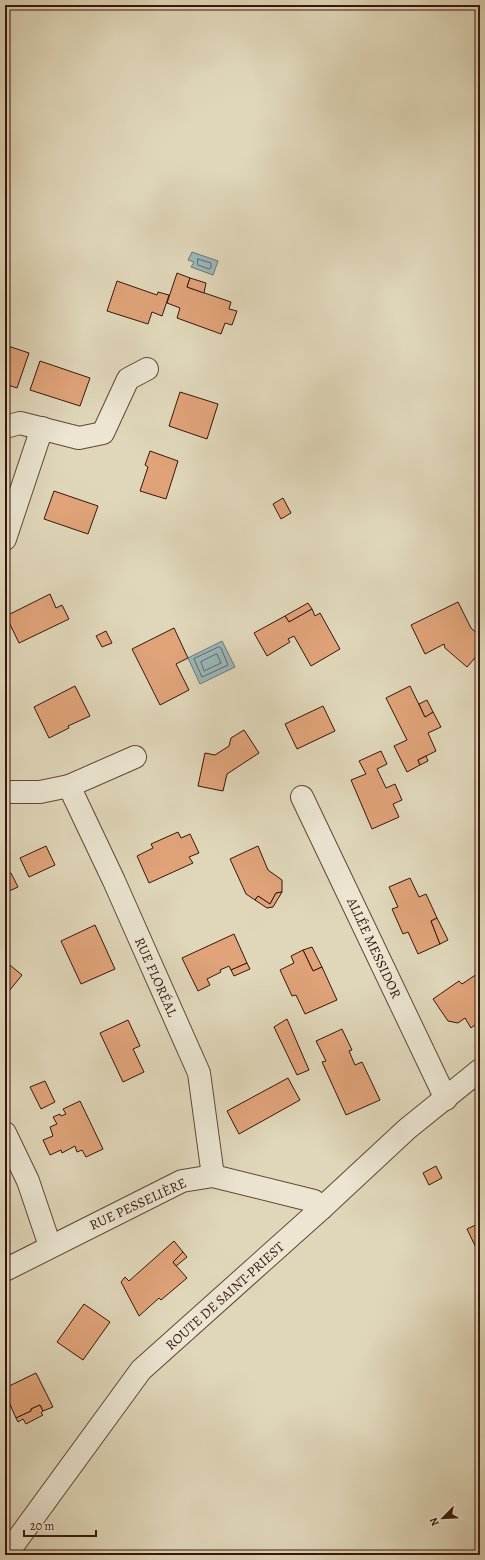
<svg xmlns="http://www.w3.org/2000/svg" width="485" height="1560" font-family="Alegreya,serif">
<style>
.water{fill:#99b7bb;stroke:#727673}
.lines{fill:none;stroke-linecap:round;stroke-linejoin:round}
.shore{stroke:#686662;stroke-width:1}
.building{fill:#e0a37a;stroke:#371508}
.street-casing{stroke:#614634;stroke-width:24}
.street{stroke:#ebe5d2;stroke-width:22}
.labels{text-anchor:middle;dominant-baseline:central;stroke-width:4;stroke-linejoin:round;paint-order:stroke}
.street-label{font-size:14px;fill:#371508;stroke:#ebe5d2}
</style>
<rect width="100%" height="100%" fill="#e0d7ba"/>
<filter id="stains"><feTurbulence type="fractalNoise" baseFrequency=".005" numOctaves="4"/><feColorMatrix values="0 0 0 0 .2 0 0 0 0 .09 0 0 0 0 .02 0 0 0 .5 -.17"/></filter>
<radialGradient id="worn" r=".72"><stop offset=".6" stop-color="#630" stop-opacity="0"/><stop offset="1" stop-color="#630" stop-opacity=".3"/></radialGradient>
<g class="water">
<path d="M192,252l26,9 -5,14 -22,-8 3,-5 -6,-2z"/>
<path d="M222,641l13,26 -35,17 -12,-26z"/>
</g>
<g class="lines">
<g class="shore">
<path d="M198,259l13,4v5l-2,1 -11,-4z"/>
<path d="M219,647l2,1 7,17 -26,12 -8,-18z"/>
<path d="M217,654l4,9 -17,8 -3,-9z"/>
</g>
</g>
<g class="building">
<path d="M177,273l13,5 -3,9 44,15 -2,7 8,2 -5,14 -7,-2 -4,11 -44,-16 3,-10 -13,-5z"/>
<path d="M190,278l16,5 -2,10 -17,-6z"/>
<path d="M117,281l40,14 1,-3 11,3 -7,21 -10,-4 -4,12 -41,-13z"/>
<path d="M5,345l24,8 -12,35 -12,-4z"/>
<path d="M40,361l50,17 -10,28 -50,-16z"/>
<path d="M180,392l38,12 -11,35 -38,-13z"/>
<path d="M150,451l28,10 -12,38 -26,-8 8,-24 -3,-2z"/>
<path d="M54,491l44,15 -10,28 -44,-15z"/>
<path d="M283,498l8,15 -10,6 -8,-15z"/>
<path d="M50,594l6,14 6,-3 7,14 -50,24 -13,-27z"/>
<path d="M458,602l13,26 9,8v16l-13,15 -22,-19 -1,-4 -19,10 -14,-29z"/>
<path d="M308,603l4,6 -23,13 -4,-6z"/>
<path d="M312,609l3,7 5,-3 20,36 -29,17 -17,-30 -6,3 2,3 -23,14 -13,-23 31,-17 4,6z"/>
<path d="M174,628l14,30 -12,6 13,26 -29,15 -28,-56z"/>
<path d="M106,631l6,12 -10,4 -6,-11z"/>
<path d="M75,686l15,30 -22,10 1,2 -20,10 -15,-31z"/>
<path d="M410,686l15,31 8,-5 8,15 -13,6 8,18 -18,9 2,5 -13,7 -13,-26 13,-6 -21,-42z"/>
<path d="M427,700l6,12 -8,5 -6,-13z"/>
<path d="M323,706l12,25 -38,18 -12,-25z"/>
<path d="M244,730l15,23 -32,21 -4,17 -25,-5 7,-33 10,2 14,-9 2,-8z"/>
<path d="M381,751l6,13 -10,5 9,19 9,-4 7,16 -9,4 6,13 -27,12 -21,-49 15,-6 -7,-13z"/>
<path d="M426,756l2,5 -8,4 -2,-5z"/>
<path d="M178,832l3,6 9,-4 9,19 -10,4 4,6 -44,20 -12,-27 16,-8 -2,-4z"/>
<path d="M46,846l9,19 -26,12 -9,-19z"/>
<path d="M258,846l10,24 14,10v12l-6,1 -6,11 -12,-8 -3,4 -9,-6 -16,-35z"/>
<path d="M11,873l7,14 -11,5 -2,-6v-11z"/>
<path d="M410,878l9,19 7,-3 11,24 -6,3 9,23 -22,10 -10,-22 -5,2 -11,-25 6,-2 -9,-20z"/>
<path d="M282,892l-9,15 -6,1 -12,-8 3,-4 12,8 6,-11z"/>
<path d="M437,918l11,22 -8,4 -9,-23z"/>
<path d="M95,925l20,44 -34,15 -20,-43z"/>
<path d="M234,934l13,29 -16,7 -2,-4 -9,4 1,2 -14,7 3,6 -12,6 -16,-33z"/>
<path d="M312,947l10,20 -9,4 -10,-21z"/>
<path d="M303,950l10,21 9,-4 15,33 -32,14 -9,-19 -4,1 -12,-26 14,-7 -3,-7z"/>
<path d="M5,961l17,14 -17,21z"/>
<path d="M247,963l3,6 -16,7 -3,-6z"/>
<path d="M480,972v49l-9,7 -6,-10 -7,5 -10,-2 -15,-22 26,-18 3,3z"/>
<path d="M287,1019l22,51 -12,5 -23,-48z"/>
<path d="M128,1020l12,26 -7,3 11,23 -21,10 -23,-49z"/>
<path d="M342,1029l10,21 -3,1 6,14 7,-3 18,38 -34,15 -24,-53 4,-1 -10,-20z"/>
<path d="M288,1078l12,22 -61,34 -12,-23z"/>
<path d="M45,1081l10,21 -14,7 -11,-22z"/>
<path d="M80,1101l23,48 -17,8 -4,-7 -5,2 -2,-6 -13,7 -1,-3 -11,5 -7,-15 10,-4 -3,-9 7,-3 -4,-7 7,-3 1,2 5,-2 -3,-5z"/>
<path d="M436,1166l6,12 -13,7 -6,-12z"/>
<path d="M480,1223v33l-13,-27z"/>
<path d="M174,1241l9,11 -10,10 14,16 -26,22 -2,-2 -20,18 -18,-34 4,-5 4,4z"/>
<path d="M183,1252l4,5 -11,9 -3,-4z"/>
<path d="M84,1304l26,18 -27,38 -26,-18z"/>
<path d="M36,1373l17,34 -10,4 -3,-6 -9,4v2l-15,7 -11,-25v-5z"/>
<path d="M40,1405l3,6 -2,2 2,2 -17,9 -3,-5 -5,3 -2,-4 15,-7v-2z"/>
</g>
<g class="lines">
<g class="street-casing">
<g id="street">
<path d="M5,427l15,-4 59,15 24,-5 25,-54 19,-10"/>
<path d="M5,539l37,-111"/>
<path d="M135,757l-66,29 45,95 85,192 14,103"/>
<path d="M5,792h35l29,-6"/>
<path d="M302,797l144,302"/>
<path d="M5,1133l23,48 22,65"/>
<path d="M5,1270l177,-89 31,-5 101,25 8,7"/>
<path d="M6,1555l135,-185 181,-162 85,-79 73,-59"/>
</g>
</g>
<use href="#street" class="street"/>
</g>
<g class="labels">
<g class="street-label">
<text transform="translate(374 948) rotate(65)">ALLÉE MESSIDOR</text>
<text transform="translate(156 977) rotate(66)">RUE FLORÉAL</text>
<text transform="translate(138 1204) rotate(-25)">RUE PESSELIÈRE</text>
<text transform="translate(225 1296) rotate(-42)">ROUTE DE SAINT-PRIEST</text>
</g>
</g>
<rect width="485" height="1560" fill="none" stroke="#e0d7ba" stroke-width="20"/>
<rect x="6" y="6" width="473" height="1548" fill="none" stroke="#371508" stroke-width="2"/>
<rect x="10" y="10" width="465" height="1540" fill="none" stroke="#371508"/>
<g transform="translate(443 1518) rotate(246)" stroke="#ebe5d2" stroke-width="3" paint-order="stroke">
<path d="M0-3L7 15L0 10L-7 15Z" fill="#371508"/>
<text y="-6" font-size="11" font-weight="bold" text-anchor="middle" fill="#371508">N</text>
</g>
<path d="M24 1530v6h72v-6" fill="none" stroke="#371508" stroke-width="2"/>
<text x="30" y="1530" font-size="12" fill="#371508" stroke="#ebe5d2" stroke-width="3" paint-order="stroke">20 m</text>
<rect width="100%" height="100%" filter="url(#stains)"/>
<rect width="100%" height="100%" fill="url(#worn)"/>
</svg>
